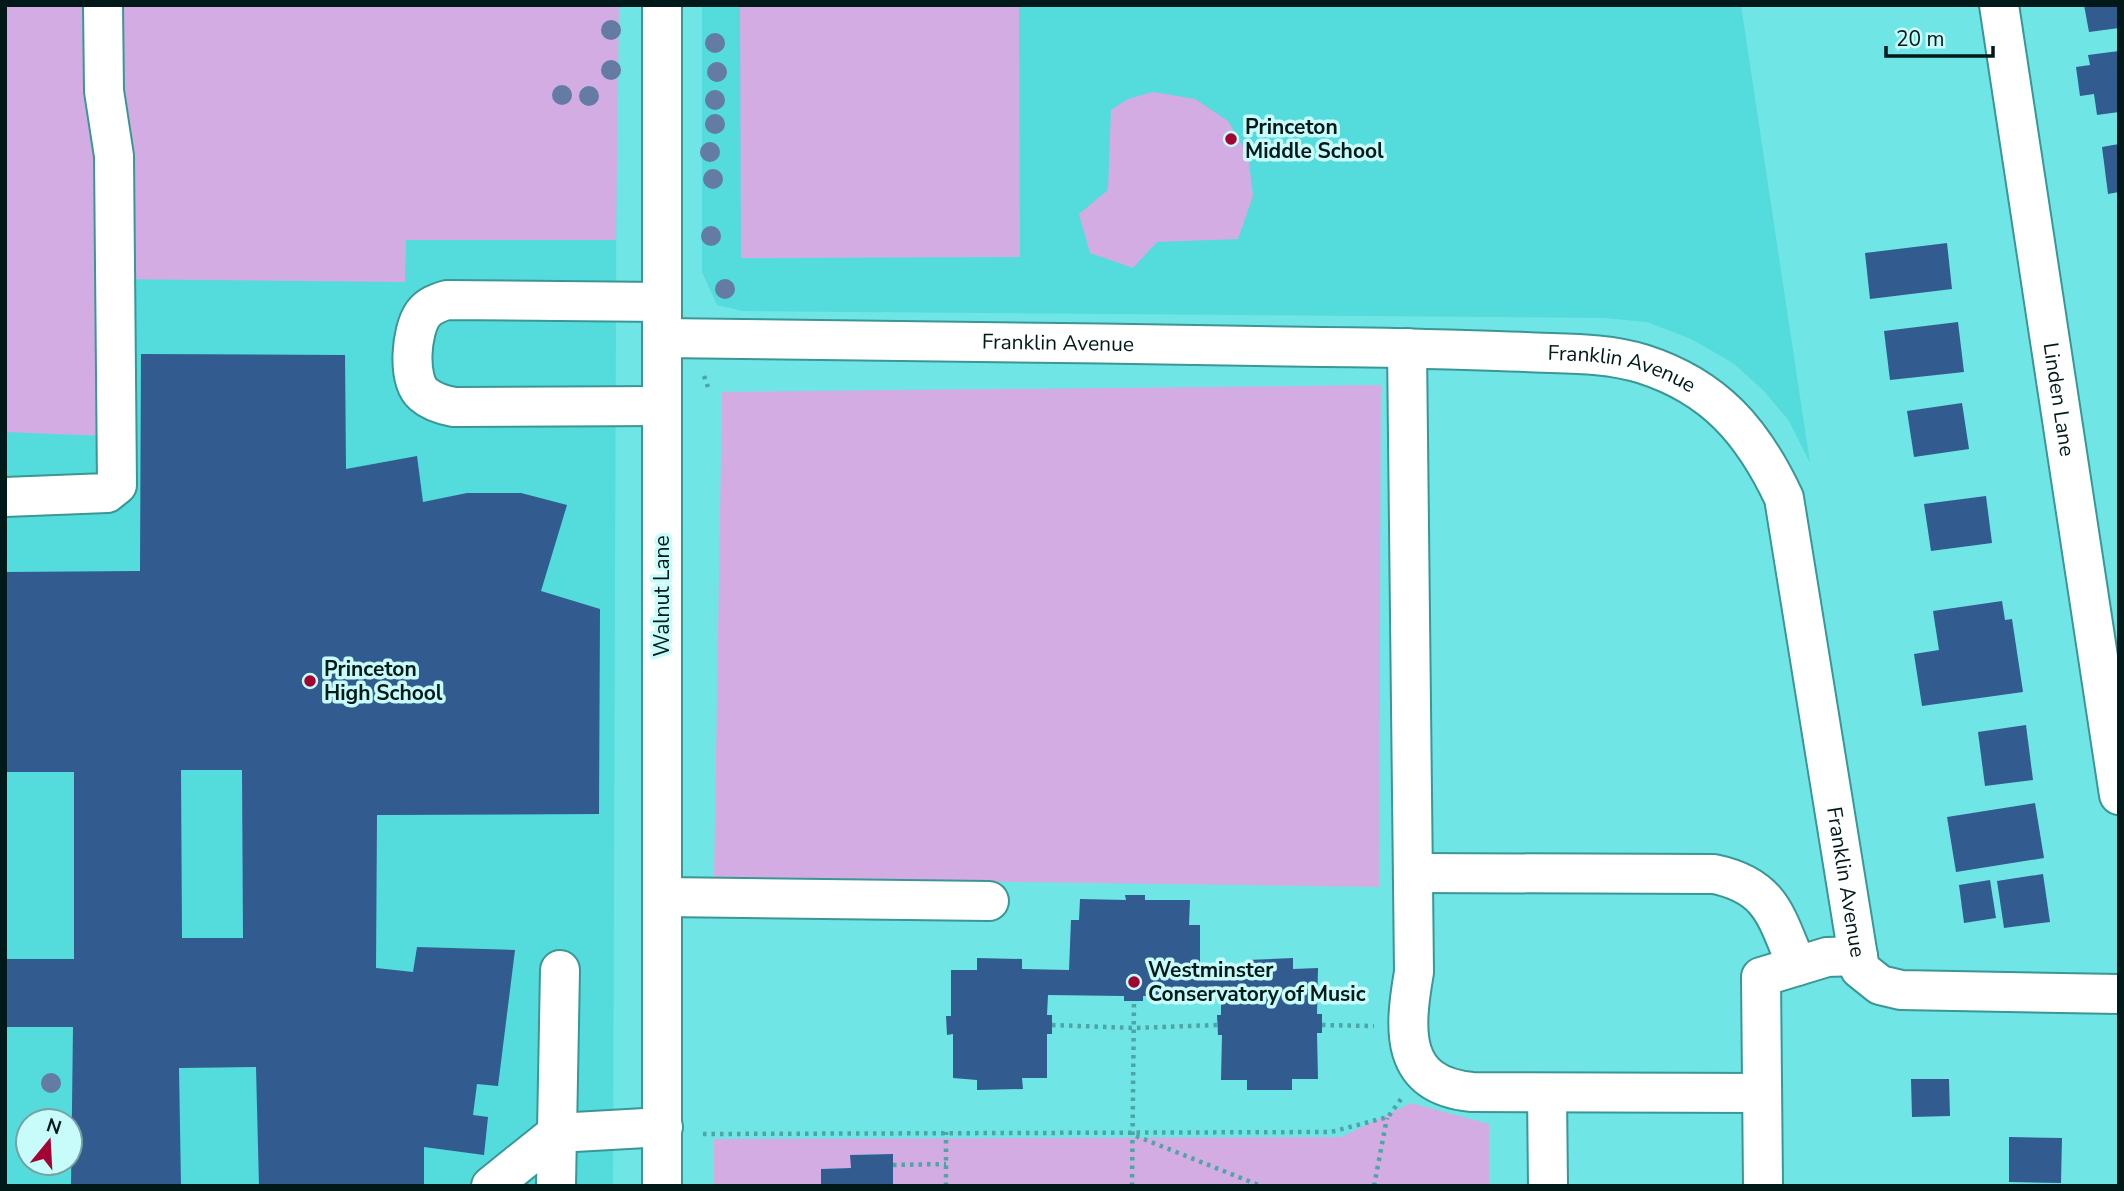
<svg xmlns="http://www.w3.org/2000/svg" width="2124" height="1191" font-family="'Nunito Sans',sans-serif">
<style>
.built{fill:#54dbdc;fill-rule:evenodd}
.green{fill:#d4ace4}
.building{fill:#325b90;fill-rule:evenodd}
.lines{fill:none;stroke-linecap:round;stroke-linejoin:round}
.minor-casing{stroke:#3b9696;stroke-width:42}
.path{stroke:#4da5a5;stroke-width:4.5;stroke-dasharray:3.5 5;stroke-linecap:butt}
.minor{stroke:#fff;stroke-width:38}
.tree{fill:#647ba3}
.poi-dot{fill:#a30533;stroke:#c7fcfb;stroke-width:2.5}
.labels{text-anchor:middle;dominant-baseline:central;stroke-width:7;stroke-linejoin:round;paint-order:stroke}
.poi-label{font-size:21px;font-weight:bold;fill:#011919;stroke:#c7fcfb;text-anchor:start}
.street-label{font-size:21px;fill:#011919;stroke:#c7fcfb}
</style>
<rect width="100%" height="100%" fill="#70e5e5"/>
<g class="built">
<path d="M5,5h612l-4,1181h-608zM28,1121h42v42h-42z"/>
<path d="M702,5h1039l69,458 -21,-42 -25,-30 -31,-28 -42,-24 -44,-17 -43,-4 -861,-7 -26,-6 -15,-33z"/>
</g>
<g class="green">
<path d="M5,5h614l-3,235h-210l-1,42 -293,-3 -7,157 -100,-4z"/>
<path d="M740,5h279l1,252 -279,1z"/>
<path d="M1153,92l42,7 33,22 20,34 5,41 -15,43 -81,3 -24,26 -43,-15 -11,-39 29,-24 3,-80 17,-11z"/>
<path d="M1381,385l-2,502 -665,-9 8,-486z"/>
<path d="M1411,1103l78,21v62h-596l-1,-32 -41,1v13l-30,1v17h-107v-47l627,-2z"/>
</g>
<g class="building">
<path d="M2084,5h35v23l-30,4z"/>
<path d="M2119,51v61l-22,3 -3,-21 -14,2 -4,-29 14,-2 -2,-10z"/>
<path d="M2119,144v48l-11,2 -6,-47z"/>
<path d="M1947,243l5,46 -82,10 -5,-46z"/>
<path d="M1958,322l6,50 -74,8 -6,-49z"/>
<path d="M141,354l204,1 1,114 71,-13 6,46 44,-9h54l46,12 -26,86 59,18 -1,205 -222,1 -1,153 37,4 4,-25 98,3 -17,136 -21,-2 -4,31 15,2 -4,38 -60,-8v39h-165l-3,-119 -77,1 2,118h-110l2,-159h-68v-68h69v-187h-69v-200l135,-1zM181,770h61l1,168h-61z"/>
<path d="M1962,403l7,46 -55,8 -7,-46z"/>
<path d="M1986,496l6,47 -61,8 -7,-47z"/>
<path d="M2002,601l3,19 7,-1 11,73 -101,14 -8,-52 25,-4 -6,-39z"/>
<path d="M2026,725l7,55 -48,6 -7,-54z"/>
<path d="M2035,803l9,55 -88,14 -9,-55z"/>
<path d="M2043,874l7,48 -46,6 -7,-47z"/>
<path d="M1990,880l6,38 -32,5 -5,-38z"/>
<path d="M1125,895h20v5h45l-1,25h11v46l47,-2v-9l46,-2v11l25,-1 -1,46h5v19h-5l1,46h-26v11h-45v-10h-26l1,-45h-4l-1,-20h4v-21l-78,2v5h-19v-5l-76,-1 -1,20h5v19h-5v44h-25l1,11 -46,1v-10l-24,-2v-44l-6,1 -1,-19h5v-46h26v-12l45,1v10l47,1 2,-50h8l1,-21 46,1z"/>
<path d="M1911,1079h38l1,37 -38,1z"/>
<path d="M2009,1137l53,1 -1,45 -52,-1z"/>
<path d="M893,1154v32h-72v-17l30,-1 -1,-13z"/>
</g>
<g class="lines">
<g class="minor-casing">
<g id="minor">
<path id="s1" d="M1999,5l120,790"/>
<path id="s2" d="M662,338c220,1 440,6 660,9 68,0 135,3 203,5 38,2 80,0 118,12 72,23 110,68 141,134l76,471 20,16 21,5 218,4"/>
<path d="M1407,348l7,624c-10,58 -15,113 58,120l290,1"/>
<path d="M662,406l-208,1c-11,-2 -22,-5 -31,-13 -16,-15 -12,-63 0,-80 6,-8 14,-11 24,-14l215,2"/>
<path d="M5,497l102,-4 10,-8 -3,-329 -10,-65 -1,-86"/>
<path d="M1413,873l301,1c58,12 62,43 83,92"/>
<path d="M663,897l326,4"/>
<path d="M1547,1093l1,93"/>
<path d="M491,1186l66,-53 106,-6"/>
<path d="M556,1186l4,-216"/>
<path d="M662,1186v-1181"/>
<path d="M1763,1186l-2,-209 66,-20 31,-1"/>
</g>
</g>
<g class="path">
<path d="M704,376l4,11"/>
<path d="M1052,1025l82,3 83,-3"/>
<path d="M1322,1025l52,1"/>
<path d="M703,1134l628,-2 57,-15 13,-18"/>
<path d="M1136,1136l125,50"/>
<path d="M893,1165l53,-1"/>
<path d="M946,1186v-54"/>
<path d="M1132,1186l2,-185"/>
<path d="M1374,1186l13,-68"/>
</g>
<use href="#minor" class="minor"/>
</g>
<g class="tree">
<circle cx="611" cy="30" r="10"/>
<circle cx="715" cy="43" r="10"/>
<circle cx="611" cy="70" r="10"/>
<circle cx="717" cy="72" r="10"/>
<circle cx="562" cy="95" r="10"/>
<circle cx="589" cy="96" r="10"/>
<circle cx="715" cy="100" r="10"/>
<circle cx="715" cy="124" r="10"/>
<circle cx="710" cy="152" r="10"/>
<circle cx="713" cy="179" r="10"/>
<circle cx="711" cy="236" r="10"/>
<circle cx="725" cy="289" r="10"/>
<circle cx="51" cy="1083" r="10"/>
</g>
<g class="poi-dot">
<circle cx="1231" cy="139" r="7"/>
<circle cx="310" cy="681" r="7"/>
<circle cx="1134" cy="982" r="7"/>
</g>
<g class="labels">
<g class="poi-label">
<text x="1245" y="127">Princeton<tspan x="1245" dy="24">Middle School</tspan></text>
<text x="324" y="669">Princeton<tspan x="324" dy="24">High School</tspan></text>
<text x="1148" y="970">Westminster<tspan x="1148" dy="24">Conservatory of Music</tspan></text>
</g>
<g class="street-label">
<text stroke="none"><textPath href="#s2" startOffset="396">Franklin Avenue</textPath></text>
<text stroke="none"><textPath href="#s2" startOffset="962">Franklin Avenue</textPath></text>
<text stroke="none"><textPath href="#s1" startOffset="399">Linden Lane</textPath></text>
<text transform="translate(662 596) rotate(-90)">Walnut Lane</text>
<text stroke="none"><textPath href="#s2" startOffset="1572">Franklin Avenue</textPath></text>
</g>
</g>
<rect width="2124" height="1191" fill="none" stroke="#011919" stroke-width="14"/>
<g transform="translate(49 1142) rotate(18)"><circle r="33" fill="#c7fcfb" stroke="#78a1a1" stroke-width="2"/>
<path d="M0-5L12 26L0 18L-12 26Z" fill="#a30533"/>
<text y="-10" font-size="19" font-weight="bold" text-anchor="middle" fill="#011919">N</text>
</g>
<path d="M1886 46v10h107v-10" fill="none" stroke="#011919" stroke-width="3.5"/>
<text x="1896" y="46" font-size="21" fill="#011919" stroke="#c7fcfb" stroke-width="5" paint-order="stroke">20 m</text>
</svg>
